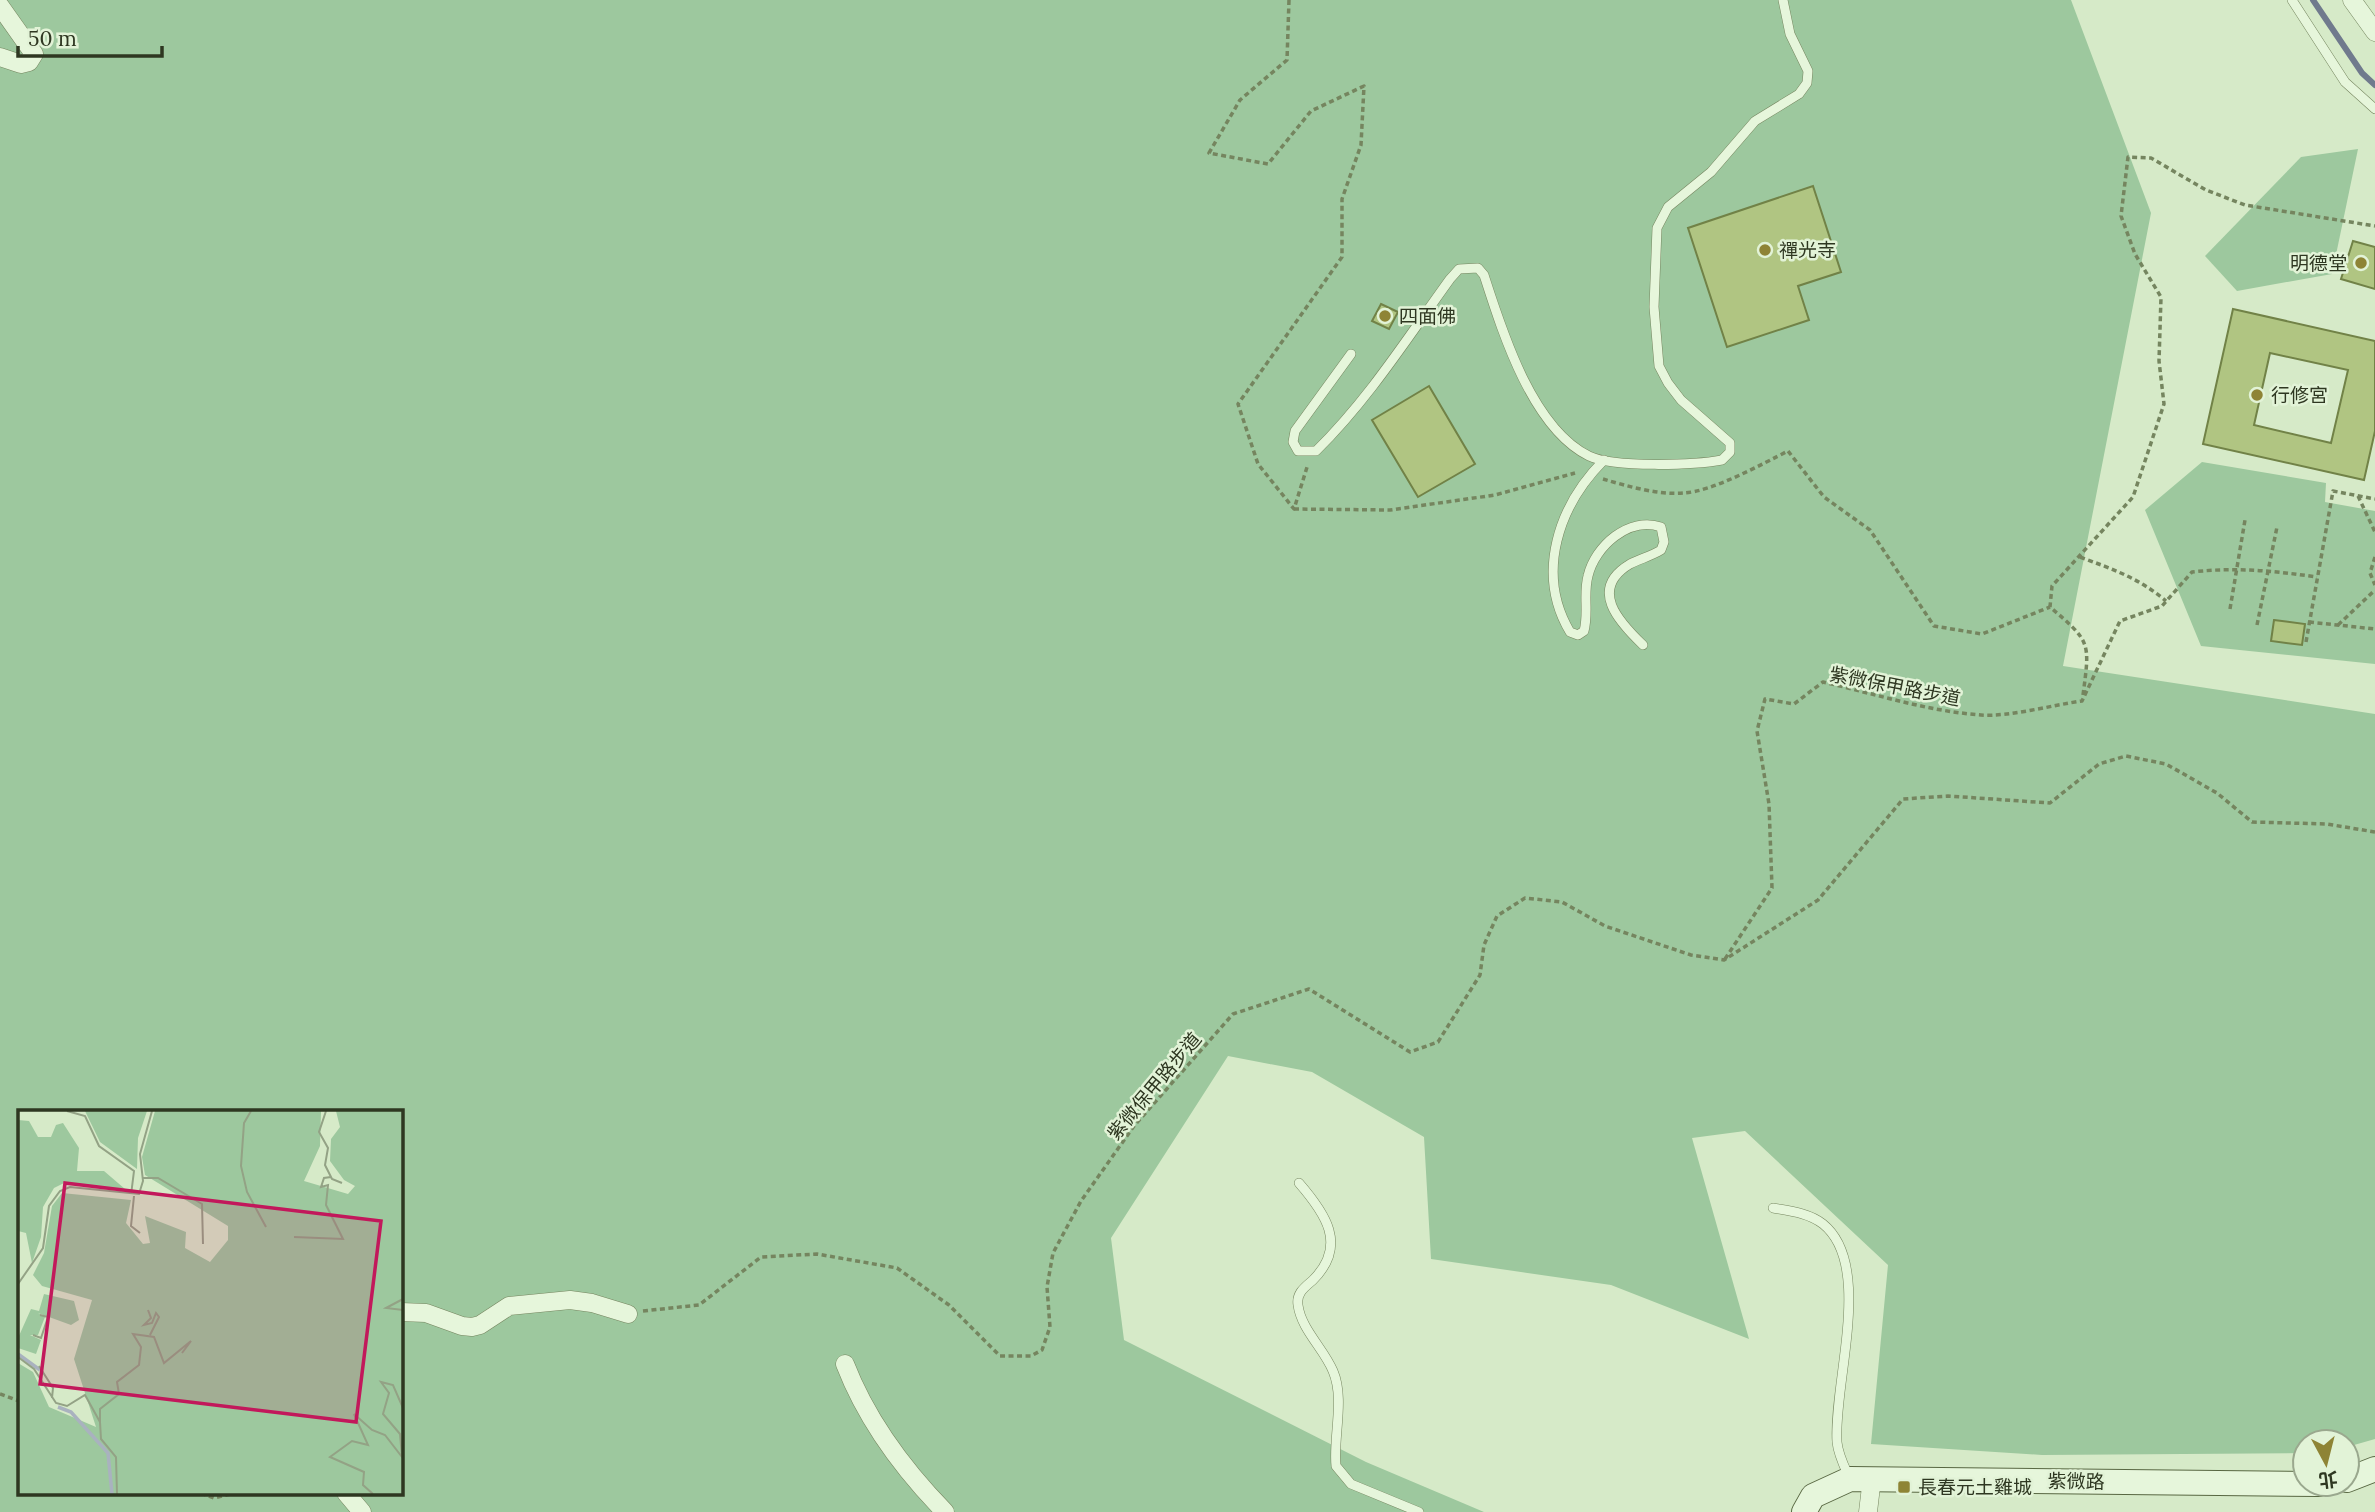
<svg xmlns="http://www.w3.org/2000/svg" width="2375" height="1512" font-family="Lora,'Noto Sans TC',serif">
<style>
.green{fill:#9dc89e;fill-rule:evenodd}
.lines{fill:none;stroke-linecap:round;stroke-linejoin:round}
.stream{stroke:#707a8d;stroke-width:6}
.building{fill:#b0c582;stroke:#718247;stroke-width:2;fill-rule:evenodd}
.lane-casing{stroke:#75855f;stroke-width:10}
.street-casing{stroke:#75855f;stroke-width:19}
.secondary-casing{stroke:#586742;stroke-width:26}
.path{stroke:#75855f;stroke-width:3.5;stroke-dasharray:5 3.5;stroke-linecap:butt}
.lane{stroke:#e6f6db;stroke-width:9}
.street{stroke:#e6f6db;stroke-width:18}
.secondary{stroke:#e6f6db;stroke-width:24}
.poi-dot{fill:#8e8435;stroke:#e2f3d7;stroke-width:2.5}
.labels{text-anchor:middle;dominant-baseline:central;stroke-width:5;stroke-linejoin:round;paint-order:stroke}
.poi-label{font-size:19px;fill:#2e3721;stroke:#e2f3d7;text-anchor:start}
.street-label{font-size:19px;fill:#2e3721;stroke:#e2f3d7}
.inset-river{fill:none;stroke:#a9b2bf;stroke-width:3.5}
.inset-road{fill:none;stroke:#93a285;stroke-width:2}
.view{fill:#c2185b;fill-opacity:0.15;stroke:#c2185b;stroke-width:3.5}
.inset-edge{fill:none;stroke:#2e3721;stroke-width:3.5}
</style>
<rect width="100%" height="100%" fill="#d6eac8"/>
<g class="green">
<path d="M0,0h2071l80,213 -88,453 312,48v725l-28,8v-5h-42v11l-263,2 -171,-11 17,-179 -143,-134 -53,7 57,201 -138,-54 -180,-26 -7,-122 -112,-65 -84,-16 -117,182 13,102 242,122 118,50h-1484zM19,1111h382v382h-382z"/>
<path d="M2358,149l-26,125 -95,17 -32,-35 96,-99z"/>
<path d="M2202,462l124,21 -1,19 50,9v153l-174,-18 -56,-136z"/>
</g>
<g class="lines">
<path class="stream" d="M2313,0l49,73 13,12"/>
</g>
<g class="building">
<path d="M1813,186l28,86 -43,14 11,34 -82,27 -39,-119z"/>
<path d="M2353,241l22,6v42l-34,-10z"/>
<path d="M1381,304l17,8 -9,17 -17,-8z"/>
<path d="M2233,309l142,32v90l-11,49 -161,-36zM2270,353l78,17 -17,73 -77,-18z"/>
<path d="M1429,386l46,78 -57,33 -46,-77z"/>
<path d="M2274,620l31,4 -3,21 -31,-4z"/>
</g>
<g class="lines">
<g class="lane-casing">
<g id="lane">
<path d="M2292,0l53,82 30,27"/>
<path d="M1351,354l-56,77 -2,11 5,9h18c52,-51 92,-114 134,-172l9,-10 19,-1 6,7c18,56 48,153 105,181 25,12 106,9 133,4l8,-8v-9l-49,-43 -13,-17 -9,-17 -5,-59 3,-79 11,-21 43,-35 44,-51 44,-27 8,-11 1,-12 -18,-37 -7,-34"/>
<path d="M1604,460c-45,45 -69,113 -34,172l8,3 6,-4c5,-18 -1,-37 4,-55 7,-30 41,-60 73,-49l3,15 -3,8c-10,6 -21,9 -31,14 -42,25 -11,58 13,81"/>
<path d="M1299,1183c26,30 49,62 14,97 -8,7 -17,13 -15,25 3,24 26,44 35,66 12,28 0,66 3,95l15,18 68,28"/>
<path d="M1773,1208c17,3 36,5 50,16 51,41 10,160 14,218 1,12 7,24 12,35"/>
</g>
</g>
<g class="street-casing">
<g id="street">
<path d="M2352,0l23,32"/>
<path d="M0,6l34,48 -5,8 -8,2 -21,-7"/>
<path d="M401,1312l25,1 36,13 10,1 8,-2 29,-19 61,-6 22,3 36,11"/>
<path d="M845,1364c22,57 58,105 100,148"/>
<path d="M346,1493l16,19"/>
<path d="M1868,1512l4,-34"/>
</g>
</g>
<g class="secondary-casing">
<g id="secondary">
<path d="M2347,1480l28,-11"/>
<path d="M1804,1512l9,-16 37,-17 469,5"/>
</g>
</g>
<g class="path">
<path d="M1289,0l-2,60 -47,40 -31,53 59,11 43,-53 53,-25 -3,59 -19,54v58l-104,147 20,60 36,45 14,-45"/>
<path d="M1603,479c24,7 54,16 80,14 29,-1 79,-29 105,-42l36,46 46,33 64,96 48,8 68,-27"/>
<path d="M2358,496l17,36"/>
<path d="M1294,509l96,1 105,-15 80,-22"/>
<path d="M2080,557c32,12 59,21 86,44"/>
<path d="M2375,557l-5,16 5,12"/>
<path d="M2230,609l15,-89"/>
<path d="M2309,622l66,7"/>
<path d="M2257,625l20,-98"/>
<path d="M2338,625l37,-35"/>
<path d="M2306,642l27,-151 42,8"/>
<path d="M2083,695c7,-53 8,-53 -33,-88l2,-21 81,-89 31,-93 -5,-43 2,-64 -26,-43 -14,-38 7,-59 23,1 55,32 39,15 130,21"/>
<path d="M1725,959l47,-71 -3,-84 -12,-73 8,-32 29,5 29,-22c53,12 103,29 158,33 29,2 71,-10 101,-14l38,-80 42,-15 30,-34c43,-5 83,-1 125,5"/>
<path d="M643,1311l56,-6 62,-48 56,-3 80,14 52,37 51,51h31l11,-6 8,-23 -3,-40 6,-34 28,-52 53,-75 99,-112 76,-25 101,63 28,-10 42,-67 4,-30 13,-29 28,-18 37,4 43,24 86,29 33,5 94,-60 85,-101 45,-3 102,7 49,-39 27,-8 40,8 51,29 35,29 75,2 48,8"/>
<path d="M0,1394l19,7"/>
<path d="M201,1493l13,5 21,-5"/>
</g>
<use href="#lane" class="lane"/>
<use href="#street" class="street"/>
<use href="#secondary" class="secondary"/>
</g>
<g class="poi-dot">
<circle cx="1765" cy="250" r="7"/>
<circle cx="2361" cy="263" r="7"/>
<circle cx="1385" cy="316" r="7"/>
<circle cx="2257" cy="395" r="7"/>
<rect x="1897" y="1480" width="14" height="14" rx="3.5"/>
</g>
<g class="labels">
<g class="poi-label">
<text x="1779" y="250">禪光寺</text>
<text x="2347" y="263" text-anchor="end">明德堂</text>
<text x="1399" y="316">四面佛</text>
<text x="2271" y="395">行修宮</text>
<text x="1918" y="1487">長春元土雞城</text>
</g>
<g class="street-label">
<text transform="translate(1895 686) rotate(11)">紫微保甲路步道</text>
<text transform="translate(1154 1086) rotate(-50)">紫微保甲路步道</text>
<text transform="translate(2076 1481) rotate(1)">紫微路</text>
</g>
</g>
<g transform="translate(18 1110)">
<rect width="385" height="385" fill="#d6eac8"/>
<path d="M67,1h62l-9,27 -1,31 -37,-27zM137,1h166l-1,35 -16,35 44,13 7,-8 -11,-6 -14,-19 1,-22 9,-12 -4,-16h67v383h-385v-131l15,9 16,35 47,20 -22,-68 18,-59 -50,-14 -9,-11 11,-22 8,-47 10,-13 69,7 -5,23 17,21 7,-1 -5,-27 41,16 -1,16 25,14 18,-22v-14l-83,-51 -3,-18zM0,10l11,1 9,16h13l5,-12 7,-2 16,25 -2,23h27l21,18 -61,-6 -10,5 -11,19 -2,30 -9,26 -6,-30 -8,-2zM26,184l30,7 5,19 -8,5 -33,-12 7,4 -7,18h-8l11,5 -5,14 -18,-6v-10l13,-29 8,2z" fill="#9dc89e"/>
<path class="inset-river" d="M0,244l22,16M40,297l13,5 37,41 4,41"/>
<path class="inset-road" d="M49,1l18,5 14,30 35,25 -3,24M233,1l-7,12 -3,43 6,26 19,35M308,1l-7,21 9,16 -3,17 7,14 10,4M125,68h15l44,26 1,40M116,86l-3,30 9,7M276,127l49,2 -17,-34 2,-20 -7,2 3,-9 7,-1M0,174l25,-36 6,-42 11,-15 10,-4 69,7 4,-13 -3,-27 12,-43M385,189l-17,9 17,2M130,200l3,8 -7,7 8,-2 4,-10 3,4 -9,18M15,225l8,3 7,-21 -8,-2M0,247l16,12 22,34 11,3 18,-11 15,27 1,17 15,18 1,37M21,256l14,22 -1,10M82,312v-13l19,-15 -2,-12 22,-17 2,-18 -8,-13 21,3 10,26 27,-22 -9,12M355,384l-10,-9 1,-13 -34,-15 22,-16 16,4 -14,-31 18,16 13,5 17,22 -2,-23 -17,-20 6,-21 -8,-11 12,3 10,23"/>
<path class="view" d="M47,73l316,38 -25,201 -316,-38z"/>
<rect width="385" height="385" class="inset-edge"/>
</g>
<g transform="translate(2326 1463) rotate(173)"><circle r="33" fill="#e2f3d7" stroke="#9aa88e" stroke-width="2"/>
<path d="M0-5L12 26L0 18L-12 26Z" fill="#8e8435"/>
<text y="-10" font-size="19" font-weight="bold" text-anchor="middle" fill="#2e3721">北</text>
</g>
<path d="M18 46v10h144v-10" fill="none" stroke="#2e3721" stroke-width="3.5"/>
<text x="28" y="46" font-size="21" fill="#2e3721" stroke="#e2f3d7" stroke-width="5" paint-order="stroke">50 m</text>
</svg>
